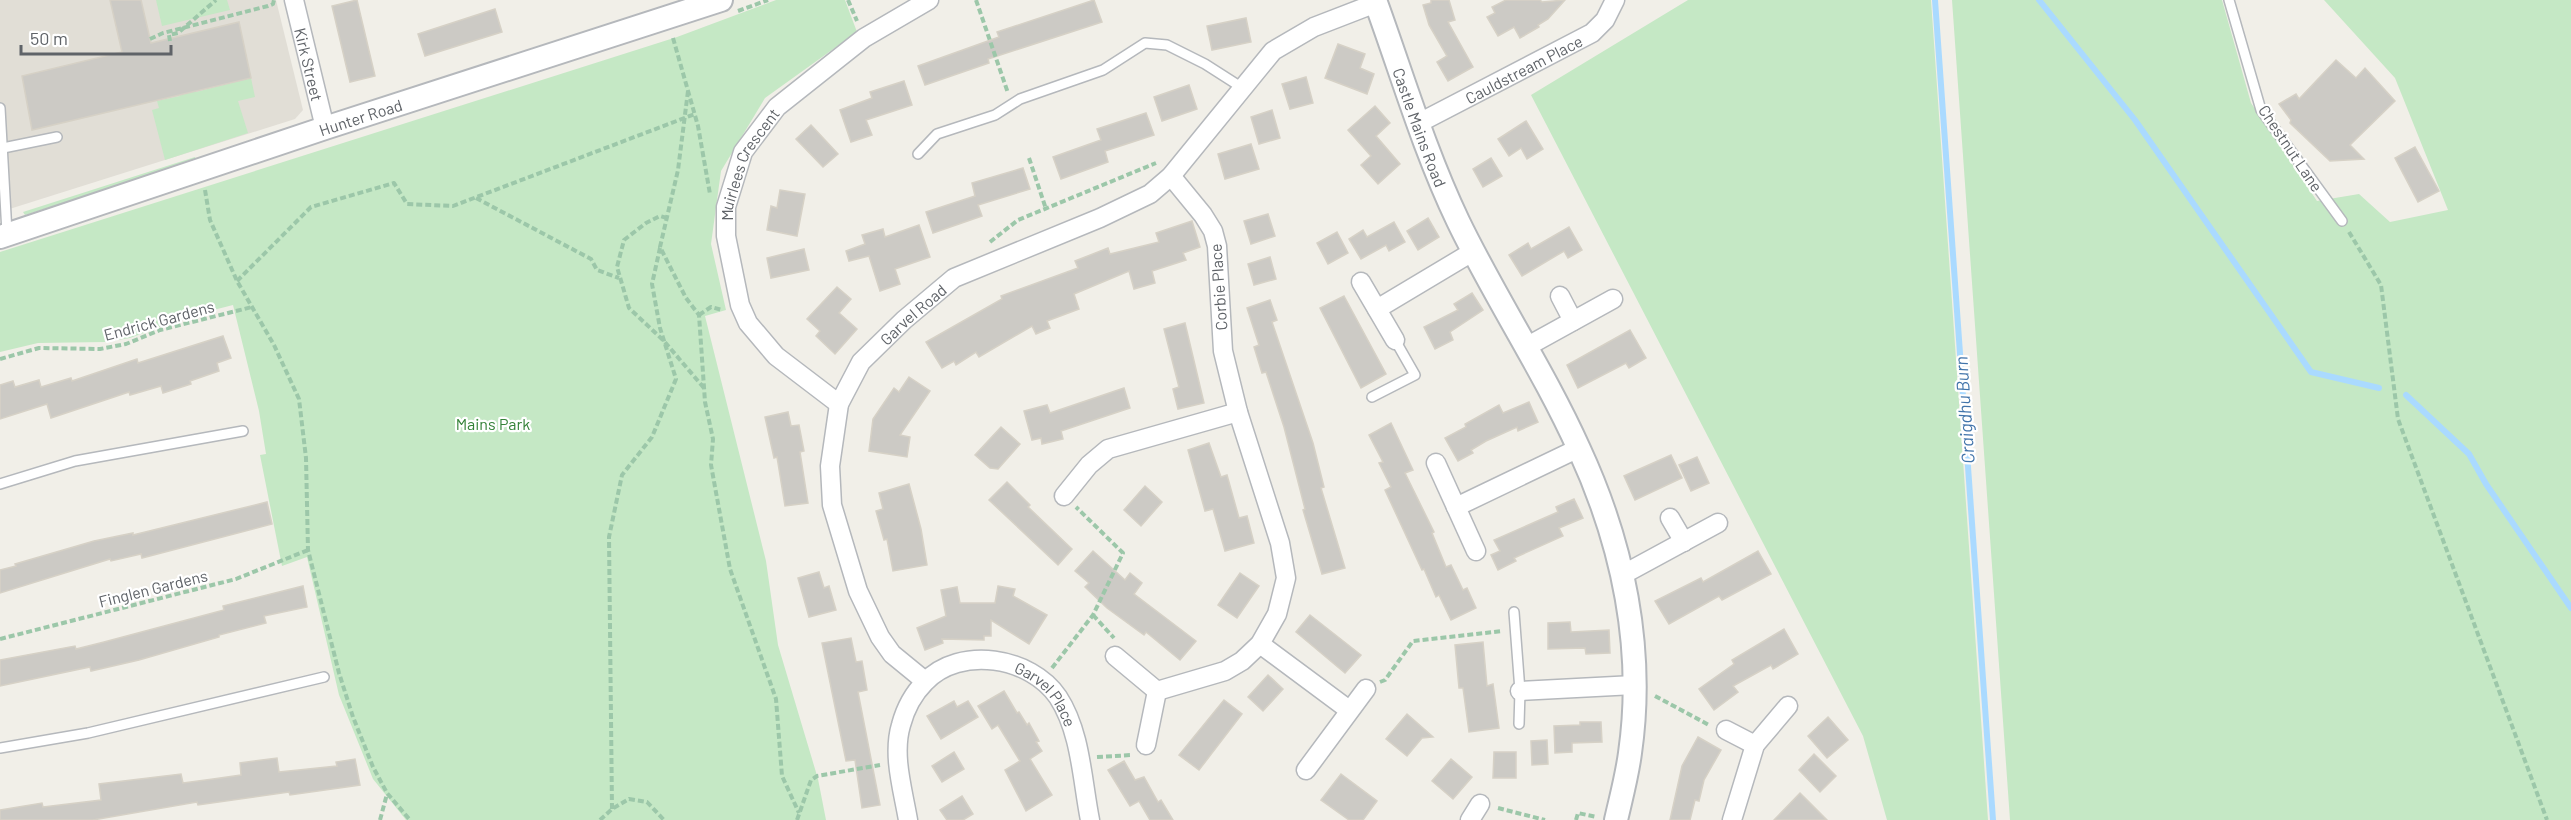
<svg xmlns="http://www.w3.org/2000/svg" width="2571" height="820" font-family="Barlow,sans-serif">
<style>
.education{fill:#e1ded6}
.green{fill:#c5e8c5}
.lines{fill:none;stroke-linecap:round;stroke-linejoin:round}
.stream{stroke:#aadaff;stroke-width:6}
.building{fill:#cccac5;stroke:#d6d1c6;stroke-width:1.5}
.service-casing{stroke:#b5b8bc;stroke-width:12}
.minor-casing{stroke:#b5b8bc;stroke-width:21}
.tertiary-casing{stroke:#b5b8bc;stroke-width:26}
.path{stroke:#9cc7a9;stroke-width:4;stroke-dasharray:6 3;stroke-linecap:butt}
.service{stroke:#fff;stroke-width:9}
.minor{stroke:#fff;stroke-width:18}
.tertiary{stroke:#fff;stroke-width:22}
.labels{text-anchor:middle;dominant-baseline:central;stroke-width:4.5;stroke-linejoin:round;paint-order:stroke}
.street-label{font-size:16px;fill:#5f6368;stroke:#fff}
.park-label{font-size:16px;fill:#348238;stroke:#fff}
.water-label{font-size:18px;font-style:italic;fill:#4174aa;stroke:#fff}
</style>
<rect width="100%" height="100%" fill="#f1efe8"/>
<path class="education" d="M0,0h276l27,110 -8,9 -295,93z"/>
<g class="green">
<path d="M156,0h71l3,10 -68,16z"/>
<path d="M776,0h69l12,32 -92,66 -44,73 -10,73 15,66 -21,6 61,245 12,84 40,134 8,41h-420l-33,-41 -34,-84 -32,-138 -25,9 -22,-111 6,-1 -7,-43 -26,-106 -43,11 -60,22 -25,4 -67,1 -38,9v-100l677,-215z"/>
<path d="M1688,0h243l57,820h-101l-24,-84 -332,-641z"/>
<path d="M1952,0h270l29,103 66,98 42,-7 31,28 58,-12 -53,-132 -71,-78h247v820h-561z"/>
<path d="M251,78l4,19 -17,4 10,32 -83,27 -13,-50 7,-2 -2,-7 23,-5 -1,-3 16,-4 1,3z"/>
<path d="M195,157l1,4 -171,54 -2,-3z"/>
</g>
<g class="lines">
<g class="stream">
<path d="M1935,0l58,820"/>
<path d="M2039,0l96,120 176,252 68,16"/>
<path d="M2406,395l63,59 17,30 85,124"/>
</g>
</g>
<g class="building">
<path d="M110,0h31l10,43 88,-21 12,56 -219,52 -10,-54 100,-24z"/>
<path d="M357,0l18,76 -25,6 -18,-76z"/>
<path d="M1094,0l8,22 -114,37 1,4 -64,22 -7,-19 81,-29 -2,-5z"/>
<path d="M1431,0h18l6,20 -7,2 25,45 -25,14 -11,-19 10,-6 -18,-31 -6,-20 8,-2z"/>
<path d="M1506,0h34l2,2 23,-2 -17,19 -10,6 1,2 -19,11 -6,-11 -16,9 -11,-19 8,-4 -3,-6z"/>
<path d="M495,9l7,23 -77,24 -7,-22z"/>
<path d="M1246,18l5,24 -39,8 -5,-24z"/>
<path d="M1338,44l27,10 -5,14 14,6 -7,20 -42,-16z"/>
<path d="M2336,60l20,18 9,-10 30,33 -45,44 14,14 -34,2 -40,-38 1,-3 -12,-16 17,-10 3,5z"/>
<path d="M1306,77l7,26 -23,6 -8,-25z"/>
<path d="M904,81l8,24 -46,15 6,15 -21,7 -11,-32 32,-12 -2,-6z"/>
<path d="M1189,85l8,24 -35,12 -8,-24z"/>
<path d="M1375,106l15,17 -14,13 24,28 -22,20 -17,-19 10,-9 -23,-26z"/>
<path d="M1272,110l8,28 -21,6 -8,-27z"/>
<path d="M1146,113l8,22 -49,16 3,11 -47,17 -8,-22 48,-17 -4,-11z"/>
<path d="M1526,121l17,28 -16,10 -6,-11 -12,8 -11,-17z"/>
<path d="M811,125l27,29 -15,13 -27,-28z"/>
<path d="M1251,144l8,25 -34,10 -7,-25z"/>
<path d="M2415,147l24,44 -21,11 -23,-44z"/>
<path d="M1491,158l11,18 -19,11 -10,-18z"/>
<path d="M1023,168l7,21 -52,16 4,11 -49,17 -7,-21 49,-16 -3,-13z"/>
<path d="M780,190l25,4 -8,42 -30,-6 4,-24 6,2z"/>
<path d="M1268,214l7,22 -24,8 -7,-23z"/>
<path d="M1428,218l11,19 -21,13 -11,-19z"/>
<path d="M1192,221l8,26 -17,6 3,7 -34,11 3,12 -21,6 -5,-18 -55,23 5,15 -32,12 3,7 -14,6 -4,-8 -53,31 -3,-5 -20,13 -2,-4 -12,7 -16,-26 76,-43 -1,-3 77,-28 -3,-7 33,-13 2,6 49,-12 -3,-9z"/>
<path d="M1394,222l11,20 -16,9 -3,-6 -25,14 -12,-20 14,-9 4,7z"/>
<path d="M919,225l11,32 -35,12 5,15 -20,7 -11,-35 -20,5 -3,-10 19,-7 -3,-9 21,-6 2,8z"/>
<path d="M1569,227l13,23 -14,8 -4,-7 -42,25 -13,-21 19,-12 3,6z"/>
<path d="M1337,232l11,21 -20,11 -11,-21z"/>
<path d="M804,249l5,21 -38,8 -4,-20z"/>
<path d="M1270,257l6,22 -22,6 -6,-21z"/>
<path d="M837,287l14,12 -12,14 18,16 -22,25 -19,-18 4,-5 -13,-12z"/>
<path d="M1472,293l11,17 -33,22 3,8 -18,9 -11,-22 34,-17 -4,-6z"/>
<path d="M1344,296l42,78 -25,14 -41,-80z"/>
<path d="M1270,300l7,20 -5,2 41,121 11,44 -3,1 24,80 -23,6 -19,-64 2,-1 -21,-82 -18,-55 -4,1 -8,-26 5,-2 -12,-37z"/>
<path d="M1185,323l19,80 -26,6 -5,-20 6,-2 -15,-58z"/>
<path d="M1630,330l16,28 -17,10 -3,-5 -48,25 -11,-23z"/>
<path d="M223,336l8,22 -14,5 2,8 -29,10 1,3 -28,9 -2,-7 -31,9 -1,-3 -78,26 -4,-14 -47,15v-34l13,-4 2,6 24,-7 2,7 30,-9 1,3 65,-22 1,4z"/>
<path d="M909,377l21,14 -30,44 10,2 -3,20 -38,-6 4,-32 21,-31 5,4z"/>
<path d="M1124,388l6,20 -69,23 2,8 -21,5 -1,-6 -9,2 -8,-29 23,-6 3,8z"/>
<path d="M1529,402l9,20 -20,9 -1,-4 -31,14 -15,9 2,3 -15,8 -13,-23 21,-11 -1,-3 34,-19 4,8z"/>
<path d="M788,412l3,14 8,-1 5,26 -4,1 8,51 -23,3 -8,-49 -3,1 -9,-41z"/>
<path d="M1391,423l22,47 -8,3 29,59 -2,1 14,34 5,-2 12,25 4,-2 9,20 -25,12 -12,-25 -3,2 -12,-28 -2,1 -37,-80 6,-3 -12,-24 4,-1 -14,-27z"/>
<path d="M1001,427l19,17 -22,25 -8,-1 -15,-13z"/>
<path d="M1209,443l12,34 6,-2 12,43 8,-2 7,27 -29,8 -12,-42 -8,2 -17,-61z"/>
<path d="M1671,455l11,23 -47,22 -11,-24z"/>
<path d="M1697,457l12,26 -18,8 -12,-26z"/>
<path d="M1007,482l23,23 -2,2 44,42 -14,16 -69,-65z"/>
<path d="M909,484l12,45 6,36 -34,6 -6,-32 -3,1 -8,-29 7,-2 -4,-16z"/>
<path d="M1145,486l17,16 -21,24 -17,-16z"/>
<path d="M1574,499l9,19 -24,10 4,8 -49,22 2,3 -18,9 -7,-15 9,-4 -6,-11 64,-28 -2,-5z"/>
<path d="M267,502l5,22 -130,34 -1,-4 -30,7 -1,-2 -110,34v-23l16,-4 -1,-2 79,-23 39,-8v2z"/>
<path d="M1093,551l32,29 5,-7 12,10 -8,11 62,47 -16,19 -34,-28 -2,3 -37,-27 -22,-21 4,-4 -14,-12z"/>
<path d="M1758,551l13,23 -49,26 -3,-4 -50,28 -14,-23 46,-23 2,4z"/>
<path d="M819,572l5,16 5,-2 7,24 -27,7 -11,-39z"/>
<path d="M1240,573l19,13 -22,32 -19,-13z"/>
<path d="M303,586l4,21 -43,9 2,7 -47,12v2l-80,23 -48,11 -1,-4 -90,19v-26l75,-14 1,3 28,-7 120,-32 -1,-4z"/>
<path d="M998,586l17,3 -2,7 34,19 -18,29 -38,-24v16h-7v4l-42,-1 1,4 -18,7 -8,-22 29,-12 -5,-26 16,-3 3,16h35z"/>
<path d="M1310,615l51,40 -16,18 -49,-41z"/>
<path d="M1570,622l1,10 38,-2 1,23 -24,1 -1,-6 -37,1v-26z"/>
<path d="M1784,629l14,25 -25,15 -2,-4 -38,21 5,6 -24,18 -15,-21 35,-25 -2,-4z"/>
<path d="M851,638l5,24 6,-1 5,29 -9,2 22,113 -18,3 -7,-48 -9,1 -24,-118z"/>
<path d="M1483,642l4,44 6,-2 6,44 -30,4 -6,-44h-4l-4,-43z"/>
<path d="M1268,675l15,14 -20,22 -15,-14z"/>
<path d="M1004,691l13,22 2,-1 8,13 2,-2 10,18 -3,1 6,9 -12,8 22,36 -26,16 -21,-41 15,-9 -22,-36 -6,4 -14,-23z"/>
<path d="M1224,700l18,14 -43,56 -20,-15z"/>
<path d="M954,701l3,6 11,-6 10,16 -37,22 -14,-23z"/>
<path d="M1407,714l26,23 -11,1 -15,18 -21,-17z"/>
<path d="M1828,717l20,23 -21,18 -19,-22z"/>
<path d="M1580,722h21l1,20 -30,1v9l-17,1 -1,-27 26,-1z"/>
<path d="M1698,737l23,13 -17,30 -5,21 -4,-1 -5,20h-20l12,-54z"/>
<path d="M1547,740l1,24 -16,1 -1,-24z"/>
<path d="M954,752l10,17 -22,13 -10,-16z"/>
<path d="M1494,752h22v26h-23z"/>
<path d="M1814,754l22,22 -16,16 -21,-22z"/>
<path d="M277,758l2,14 58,-6 -1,-4 19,-3 5,26 -70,10 -1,-3 -91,13 -1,-3 -104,18h-93v-10l42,-7 1,4 58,-7 -2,-16 82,-10 2,9 30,-4 28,-4 -1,-12z"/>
<path d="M1451,759l21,18 -19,22 -21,-18z"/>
<path d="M1124,761l11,19 9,-3 14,25 3,-2 12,20h-23l-11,-19 -9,5 -22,-36z"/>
<path d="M1341,774l36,27 -14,19h-14l-28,-20z"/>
<path d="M1800,793l27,27h-53z"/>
<path d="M962,796l11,18 -10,6h-16l-7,-10z"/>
</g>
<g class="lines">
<g class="service-casing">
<g id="service">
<path d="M2229,0l32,110 81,111"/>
<path d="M0,108l7,125"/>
<path d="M3,148l54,-11"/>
<path d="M918,154l19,-20 58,-19 25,-16 83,-29 42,-27 22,2 38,19 36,23"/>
<path d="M1372,397l43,-22 -20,-35"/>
<path d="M0,484l75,-23 168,-30"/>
<path d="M1514,612l6,79 -1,33"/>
<path d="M0,748l88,-15 236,-56"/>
</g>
</g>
<g class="minor-casing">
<g id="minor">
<path id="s1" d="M294,0l31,128"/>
<path id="s2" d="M1417,124l175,-91 13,-13 10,-20"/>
<path d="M1361,282l34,58"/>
<path d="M1560,296l13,25"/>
<path d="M1377,309l97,-58"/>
<path d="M1526,347l87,-48"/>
<path id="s3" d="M839,404l-63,-48 -28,-33 -8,-18 -14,-69v-29l17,-55 34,-45 87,-69 65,-38"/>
<path d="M1436,463l40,88"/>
<path d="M1064,496l25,-31 19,-16 130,-37"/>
<path d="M1456,507l123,-59"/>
<path d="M1670,518l14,24"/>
<path d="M1624,574l94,-51"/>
<path d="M1260,644l89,66"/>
<path d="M1115,656l42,35 68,-20 17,-10 18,-17 17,-30 9,-36 -6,-35 -42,-131 -15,-61 -6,-105 -4,-15 -10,-16 -32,-39"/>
<path id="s4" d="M925,681l-33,-27 -12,-17 -22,-46 -26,-86 -2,-39 9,-62 22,-42 43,-42 50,-42 146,-60 50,-24 21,-18 102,-125 41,-24 62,-24"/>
<path d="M1520,691l114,-6"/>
<path d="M1726,730l29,15"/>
<path d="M1146,745l11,-54"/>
<path d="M1306,770l60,-81"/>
<path id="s5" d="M908,820c-5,-30 -16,-65 -7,-95 4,-15 12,-31 24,-43 35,-37 106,-25 133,15 23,35 24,83 32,123"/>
<path d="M1470,820l10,-16"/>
<path d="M1732,820l23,-75 33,-39"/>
</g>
</g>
<g class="tertiary-casing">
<g id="tertiary">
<path id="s6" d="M1375,0c27,74 49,150 83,221 37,77 86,150 121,228 44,95 66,200 51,304 -3,23 -9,45 -14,67"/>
<path id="s7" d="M0,237l325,-109 396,-128"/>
</g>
</g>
<g class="path">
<path d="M848,0l9,21"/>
<path d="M976,0l32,93"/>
<path d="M738,11l30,-11"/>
<path d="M673,38l25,88 12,68"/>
<path d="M150,39l13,-6 105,-27 5,-2 1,-4"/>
<path d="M170,41l-1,-6 9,-2 38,-33"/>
<path d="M688,91l-10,79 -18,77 26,51 13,17 6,87 8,37 -2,26 19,104 46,130 6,77 17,37"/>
<path d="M1029,158l17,51"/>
<path d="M205,190l5,30 27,61 37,64 25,54 7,59 2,92 31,123 14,44 20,50 14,26 23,27"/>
<path d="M476,198l115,61 6,11 22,8"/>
<path d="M667,218l-7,-2 -14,7 -22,17 -7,27 12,41 35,33 40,47"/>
<path d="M2349,232l32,53 17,134 149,401"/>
<path d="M990,242l28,-22 138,-57"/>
<path d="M237,281l74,-74 83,-24 13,21 46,2 242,-92"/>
<path d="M699,315l12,-8 11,3"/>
<path d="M0,359l39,-11 61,1 26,-5 34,-14 92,-23"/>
<path d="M1093,615l21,23"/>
<path d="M0,639l236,-60 72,-29"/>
<path d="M1052,668l41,-53 30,-62 -47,-46"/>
<path d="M1380,682l5,-2 28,-39 89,-10"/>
<path d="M1655,696l54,29"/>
<path d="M1097,757l35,-2"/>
<path d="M1498,808l47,12"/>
<path d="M612,809l-3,-272 13,-62 30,-38 24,-58 -16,-51 -8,-44 8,-36"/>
<path d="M380,820l7,-26"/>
<path d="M600,820l12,-11 17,-10 18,3 17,18"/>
<path d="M797,820l14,-40 6,-4 63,-11"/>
<path d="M1576,820l2,-7 19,4"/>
</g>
<use href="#service" class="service"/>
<use href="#minor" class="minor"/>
<use href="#tertiary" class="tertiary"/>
</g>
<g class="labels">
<g class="street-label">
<text stroke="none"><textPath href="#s1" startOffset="66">Kirk Street</textPath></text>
<text stroke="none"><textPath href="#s2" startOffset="120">Cauldstream Place</textPath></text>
<text stroke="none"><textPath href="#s7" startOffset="380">Hunter Road</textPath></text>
<text stroke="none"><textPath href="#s6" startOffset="135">Castle Mains Road</textPath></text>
<text transform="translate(2291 148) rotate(56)">Chestnut Lane</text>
<text stroke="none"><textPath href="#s3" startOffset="290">Muirlees Crescent</textPath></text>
<text transform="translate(1218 287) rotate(-94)">Corbie Place</text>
<text stroke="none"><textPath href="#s4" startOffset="424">Garvel Road</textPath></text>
<text transform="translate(159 320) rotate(-15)">Endrick Gardens</text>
<text transform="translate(153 588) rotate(-14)">Finglen Gardens</text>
<text stroke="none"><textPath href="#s5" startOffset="286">Garvel Place</textPath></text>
</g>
<g class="park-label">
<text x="493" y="423">Mains Park</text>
</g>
<g class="water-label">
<text transform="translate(1964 410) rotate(-94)">Craigdhu Burn</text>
</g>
</g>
<path d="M21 45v9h150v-9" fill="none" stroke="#5f6368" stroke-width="3"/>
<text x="30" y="45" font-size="18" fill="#5f6368" stroke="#ffffff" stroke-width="4.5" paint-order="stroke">50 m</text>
</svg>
